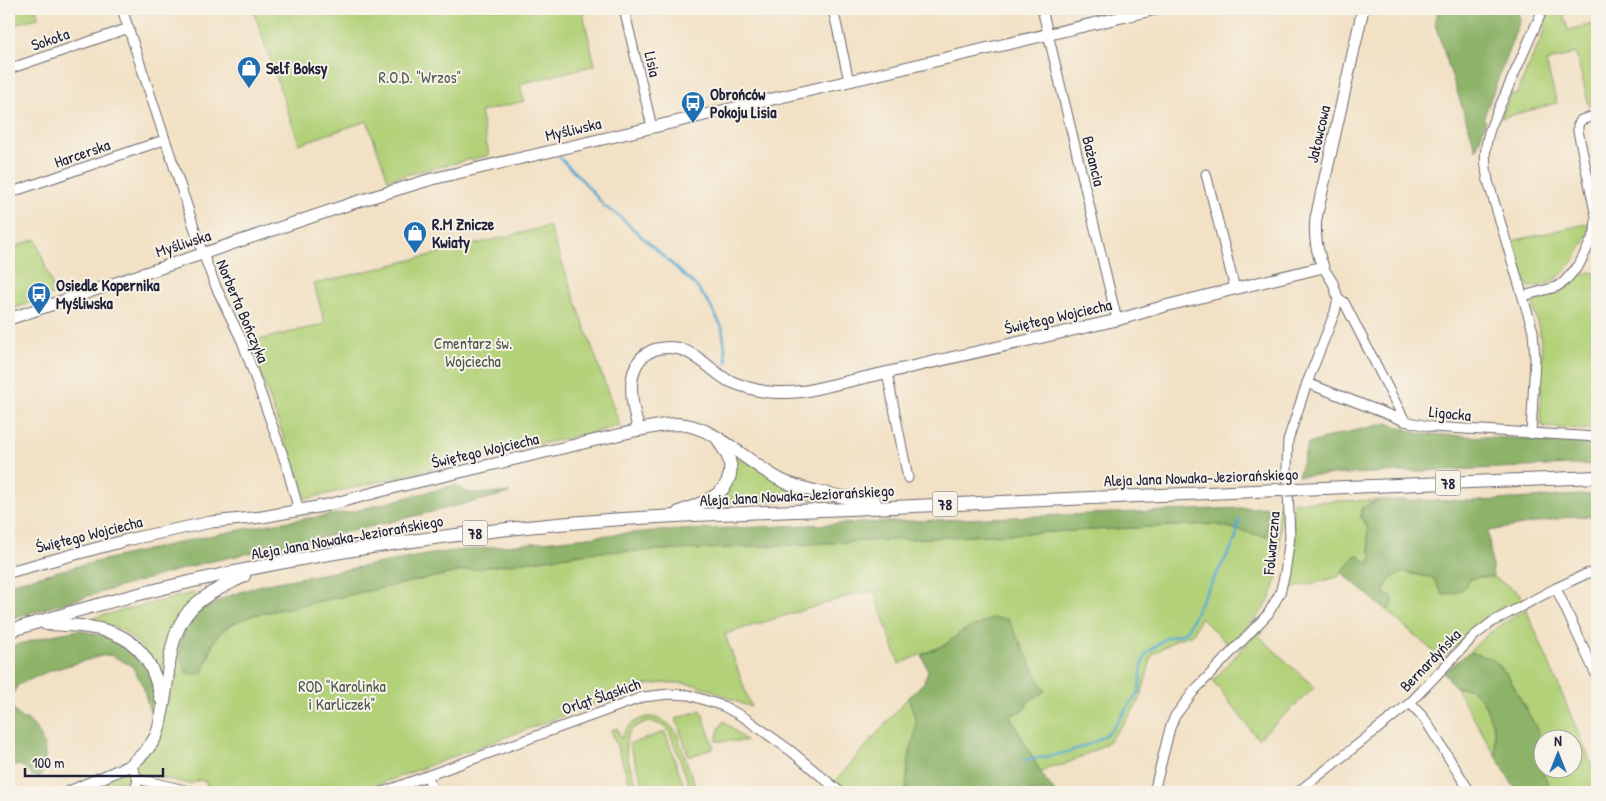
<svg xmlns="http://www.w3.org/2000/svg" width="1606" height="801" font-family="'Patrick Hand',sans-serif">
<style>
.green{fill:#b2d179;stroke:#6a7a5a;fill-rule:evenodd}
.forest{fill:#8db369;stroke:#586a52}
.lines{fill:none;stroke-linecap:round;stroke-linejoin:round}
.stream{stroke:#57a9d2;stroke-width:2.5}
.street-casing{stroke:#6b656b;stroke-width:11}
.secondary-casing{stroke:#6b656b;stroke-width:13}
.primary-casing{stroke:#6b656b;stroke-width:14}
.street{stroke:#fff;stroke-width:9}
.secondary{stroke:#fff;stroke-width:11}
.primary{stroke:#fff;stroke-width:12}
.primary-bridge-casing{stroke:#6b656b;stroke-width:14;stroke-linecap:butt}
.primary-bridge{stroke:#fff;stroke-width:12}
.labels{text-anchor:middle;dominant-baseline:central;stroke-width:4;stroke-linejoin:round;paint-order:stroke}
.shield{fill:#f7f3e8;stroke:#62616f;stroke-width:1}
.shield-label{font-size:15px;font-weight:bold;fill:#22223b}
.street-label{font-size:16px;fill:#22223b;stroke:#f7f3e8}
.poi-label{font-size:16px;font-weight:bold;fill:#22223b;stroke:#f7f3e8;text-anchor:start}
.park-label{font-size:16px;fill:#4d574e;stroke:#f7f3e8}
</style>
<rect width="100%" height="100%" fill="#f7f3e8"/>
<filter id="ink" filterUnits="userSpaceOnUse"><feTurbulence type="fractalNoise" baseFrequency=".02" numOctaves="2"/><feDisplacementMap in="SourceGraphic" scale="10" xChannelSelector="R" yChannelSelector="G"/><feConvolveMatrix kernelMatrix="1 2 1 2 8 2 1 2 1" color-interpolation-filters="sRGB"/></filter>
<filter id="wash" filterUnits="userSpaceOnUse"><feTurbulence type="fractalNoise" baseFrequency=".0096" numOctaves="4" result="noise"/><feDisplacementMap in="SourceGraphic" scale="20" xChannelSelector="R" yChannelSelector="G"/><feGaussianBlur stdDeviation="1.12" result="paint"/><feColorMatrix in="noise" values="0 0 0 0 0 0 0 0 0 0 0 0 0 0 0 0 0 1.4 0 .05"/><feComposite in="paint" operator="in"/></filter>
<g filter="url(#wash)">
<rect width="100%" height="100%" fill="#f2e1c5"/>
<g class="green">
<path d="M9,9h27l2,9 -29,8z"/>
<path d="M253,9h329l13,56 -75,19 4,17 -44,11 9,43 -101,24 -21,-58 -68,23z"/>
<path d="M1548,9h14l6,21 29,-7v81l-8,2 -13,-53 -30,9 11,41 -56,15 10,-25 5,2 30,-68 -5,-3z"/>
<path d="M1590,223c-4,26 -32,70 -63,63l-15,-45z"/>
<path d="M549,226l71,200 -153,35 -4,-3 -7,2 1,3 -151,36 -57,-157 76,-18 -11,-40z"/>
<path d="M36,239l19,55 -46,16v-61z"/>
<path d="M1591,272l6,2v156l-53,-3 -3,-3 -1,-6 2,-65 -1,-13 -8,-36 1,-3 27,-9 15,-16z"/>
<path d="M732,455l92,44 -106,4z"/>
<path d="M1380,500l-15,5 -4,4v8l7,12 1,19 3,8 -2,9 -14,-10 -18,22 -49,12 5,-44 -1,-43z"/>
<path d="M1268,507h12c-1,30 3,74 -14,98 -10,15 -25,27 -37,40l-29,-28 -7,17 -18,6 -23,15 -12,45 -15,22 -19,22 -25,13 -18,8 -14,2 -8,6 -31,-57 15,-7 -32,-91 -32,14 -15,12 -47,20 -25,-73 -18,3 -131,40 26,73c-14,-4 -26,-12 -40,-17 -21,-9 -42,-8 -65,-5l-288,107h-124l-27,-7 -2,-4 -6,-1 -9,4 -44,-10 -28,11 5,3 1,4h-55l62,-27 21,-33 1,-10 -3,-9h4l2,-17 7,12 10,-61 12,-18 -5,17 28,14c8,-30 17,-34 46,-45l213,-45 129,-18 109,-3 509,-25 53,12z"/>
<path d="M1405,571l7,3 21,4 21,15 9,-4 6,-9 9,-3h15l26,16 4,9 -36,16 -45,41 -55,-48 6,-7 -9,-11c2,-12 10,-18 21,-22z"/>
<path d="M193,593l3,3 -33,78 -3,-1c-7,-15 -23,-32 -37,-42 -9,-6 -21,-7 -31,-10l-1,-1 1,-2z"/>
<path d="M1526,609l71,168v15h-45l-16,-35 2,-26 -31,-57 -14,-15 -24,-7 20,-19zM1544,738h30v30h-30z"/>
<path d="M1263,631l-4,5 37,35 19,16 -57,52 -45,-58 43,-48z"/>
<path d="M1456,688h14l13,13 11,26 2,29z"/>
<path d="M908,698c15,32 5,36 0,66 -1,9 -1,19 -2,28h-66l-8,-7z"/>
<path d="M701,710l13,38 -25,9 -13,-38z"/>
<path d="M649,717c12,1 21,6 28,17l17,49v9h-5v-8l-20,-53c-7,-6 -15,-11 -25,-8 -34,9 -11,49 -4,69h-7l-22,-62 6,-2 4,11c5,-13 14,-20 28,-22z"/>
<path d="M724,721l22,20h-30l3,-12z"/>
<path d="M665,732l21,60h-40l-17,-48z"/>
</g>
<g class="forest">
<path d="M1440,9h77l3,11 -37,99 3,2 -10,29 -42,-129z"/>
<path d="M1388,423l32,11 177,8v22l-299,12 10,-32 28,-9z"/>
<path d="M455,485l13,8h42l-158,38 -153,33 -190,55v-35l69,-18 121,-28 77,-15 75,-11z"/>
<path d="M1597,494v23l-23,-1 -86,15 5,46h-15l-9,3 -6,9 -9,4 -11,2 -10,-17 -28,-6c-12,3 -20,9 -21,21l9,5v6l-6,7 -46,-39 15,-17h3l2,4 9,5c4,-15 -6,-20 -2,-35l-7,-12v-8l19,-9 101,1z"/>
<path d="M1268,507l-1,30 -53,-13 -509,25 -109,3 -129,18 -213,45c-16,6 -35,12 -42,30 -3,9 -5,18 -8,27 -7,3 -12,3 -18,0 -12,-24 -2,-45 13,-64l12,-2 15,-9 35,-12 176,-32 181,-19 41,-3z"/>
<path d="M993,618l15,1 37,72 -17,11 -3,7 -15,7 31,57 14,19h-149c1,-9 1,-19 2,-28 4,-30 15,-33 0,-66l16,-16 4,-11 -6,-16 24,-11 15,-12z"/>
<path d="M79,630l43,11 22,20 12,35v15l-2,2h-4l-7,-27 -11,-20 -21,-11 -10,1 -52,15 -31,14 -8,13 4,12 8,9h5c11,11 17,19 18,35 0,10 1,14 -5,23l-8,-1c-6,-10 -12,-12 -23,-10v-119l43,-12z"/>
<path d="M1469,652l24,7 14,15 31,57 -2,26 16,35h-35l-21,-36 -2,-29 -11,-26 -13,-13h-14l-12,-15z"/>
</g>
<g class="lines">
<g class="stream">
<path d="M559,157l25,25 21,25 14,9 77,70 12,16 14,25 5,36"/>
<path d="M1023,760c27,-3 69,-10 89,-31l27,-37 3,-27 4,-11 20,-16 16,-4 5,-4 15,-31 29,-50 5,-11 3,-18"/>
</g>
</g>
</g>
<g filter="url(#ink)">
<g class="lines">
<g class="street-casing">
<g id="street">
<path d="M122,9l81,245 13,33 26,54 44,123 13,47"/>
<path d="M624,9l28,118"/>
<path d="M833,9l16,72"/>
<path d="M1042,9l75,311"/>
<path d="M9,69l120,-41"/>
<path d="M1206,174l29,115"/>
<path d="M9,193l155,-53"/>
<path d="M1523,296l33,-9 8,-5 15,-17 16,-32 1,-17 -18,-85v-6l3,-5 16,-5"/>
<path d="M1338,298l6,4 61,119"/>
<path d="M887,373l21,105"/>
<path d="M1307,383l98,38 27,6 165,10"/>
<path d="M1531,434l4,-75 -2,-28 -45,-150c-4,-20 -4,-37 4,-57l51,-115"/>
<path d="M1556,588l41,89"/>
<path d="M1410,703l14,15 46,74"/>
<path d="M131,765l7,14 55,13"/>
<path d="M427,776l7,16"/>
<path d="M135,792l3,-13"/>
<path d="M383,792l260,-95 26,-3 20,1 34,11 22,12 46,33 49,41"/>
<path d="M1154,792l16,-64 5,-12 19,-25 74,-77 12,-21 5,-20 5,-36 -3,-68 1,-29 19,-57 28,-71 3,-14 -5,-15 -10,-16"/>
<path d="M1298,792l112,-89 64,-67 18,-14 64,-34 30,-14 11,-3"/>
</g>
</g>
<g class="secondary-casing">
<g id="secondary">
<path d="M9,319l347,-117 76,-23 724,-170"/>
<path d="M9,572l122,-33 80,-17 51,-5 66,-12 72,-19 239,-56c-8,-26 -17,-70 17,-81 9,-2 18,-3 27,1 17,6 29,21 44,30 7,3 15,6 22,8 19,6 37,5 57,3l311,-71 48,-14 158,-39c-7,-17 -9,-31 -7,-49l47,-209"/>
<path d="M69,792l62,-27"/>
</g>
</g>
<g class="primary-casing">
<g id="primary">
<path d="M639,430c13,-3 26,-6 39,-6 37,1 73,43 107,58 29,11 60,15 90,20"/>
<path d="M1298,489l299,-12"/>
<path d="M679,512c23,-9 59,-19 50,-53 -2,-6 -7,-12 -10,-18"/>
<path d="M46,624c61,2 102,7 115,75"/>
<path d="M9,631c177,-56 364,-90 549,-107 96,-9 193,-11 290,-15 144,-7 287,-13 431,-19"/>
<path d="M131,765c10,-9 19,-17 25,-29 3,-6 4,-13 5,-19 9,-34 4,-78 28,-106 15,-17 36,-25 55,-35"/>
</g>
</g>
<use href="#street" class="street"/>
<use href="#secondary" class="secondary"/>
<use href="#primary" class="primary"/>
<g class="primary-bridge-casing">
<path id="primary-bridge" d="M1279,490l19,-1"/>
</g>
<use href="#primary-bridge" class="primary-bridge"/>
</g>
</g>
<defs>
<g id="shop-pin" transform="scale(1.25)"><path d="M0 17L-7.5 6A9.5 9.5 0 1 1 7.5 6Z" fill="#1f6fb2" stroke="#f7f3e8"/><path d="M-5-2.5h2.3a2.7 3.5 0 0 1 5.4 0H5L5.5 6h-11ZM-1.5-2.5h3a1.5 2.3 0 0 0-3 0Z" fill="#fff"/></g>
<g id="bus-pin" transform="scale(1.25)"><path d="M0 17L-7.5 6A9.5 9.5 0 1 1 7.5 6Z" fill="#1f6fb2" stroke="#f7f3e8"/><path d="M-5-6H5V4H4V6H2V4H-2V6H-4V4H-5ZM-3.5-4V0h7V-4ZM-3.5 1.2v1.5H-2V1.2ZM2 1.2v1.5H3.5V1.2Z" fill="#fff"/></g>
</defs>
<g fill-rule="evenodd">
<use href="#shop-pin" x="249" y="68"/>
<use href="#bus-pin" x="693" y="103"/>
<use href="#shop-pin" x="415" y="233"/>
<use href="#bus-pin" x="39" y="294"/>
</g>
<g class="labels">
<g class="shield">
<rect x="1435.5" y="470.5" width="25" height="25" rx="4"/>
<rect x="932.5" y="491.5" width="25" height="25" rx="4"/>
<rect x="462.5" y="520.5" width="25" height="25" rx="4"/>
</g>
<g class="shield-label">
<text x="1448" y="483">78</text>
<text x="945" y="504">78</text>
<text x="475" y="533">78</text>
</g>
<g class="street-label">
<text transform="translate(50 39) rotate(-19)">Sokoła</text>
<text transform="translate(653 64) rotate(77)">Lisia</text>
<text transform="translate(573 129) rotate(-13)">Myśliwska</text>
<text transform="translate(1318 134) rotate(-77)">Jałowcowa</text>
<text transform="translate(82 153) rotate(-19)">Harcerska</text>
<text transform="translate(1094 161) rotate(76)">Bażancia</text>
<text transform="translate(183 243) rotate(-18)">Myśliwska</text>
<text transform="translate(243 311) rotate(67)">Norberta Bończyka</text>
<text transform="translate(1058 316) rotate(-13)">Świętego Wojciecha</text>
<text transform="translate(1450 413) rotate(6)">Ligocka</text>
<text transform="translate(485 450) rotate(-13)">Świętego Wojciecha</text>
<text transform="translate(1201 477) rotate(-2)">Aleja Jana Nowaka-Jeziorańskiego</text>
<text transform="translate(797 495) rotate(-3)">Aleja Jana Nowaka-Jeziorańskiego</text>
<text transform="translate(89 534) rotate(-14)">Świętego Wojciecha</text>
<text transform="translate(347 537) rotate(-10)">Aleja Jana Nowaka-Jeziorańskiego</text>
<text transform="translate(1271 543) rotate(-85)">Folwarczna</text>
<text transform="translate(1430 660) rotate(-46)">Bernardyńska</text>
<text transform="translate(601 696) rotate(-19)">Orląt Śląskich</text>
</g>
<g class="poi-label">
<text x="266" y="68">Self Boksy</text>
<text x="710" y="94">Obrońców<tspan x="710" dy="18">Pokoju Lisia</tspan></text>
<text x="432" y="224">R.M Znicze<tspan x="432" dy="18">Kwiaty</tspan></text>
<text x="56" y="285">Osiedle Kopernika<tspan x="56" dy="18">Myśliwska</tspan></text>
</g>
<g class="park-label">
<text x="420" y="77">R.O.D. "Wrzos"</text>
<text x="473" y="343">Cmentarz św.<tspan x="473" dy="18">Wojciecha</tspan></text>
<text x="342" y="686">ROD "Karolinka<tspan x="342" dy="18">i Karliczek"</tspan></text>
</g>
</g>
<rect width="1606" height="801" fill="none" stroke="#f7f3e8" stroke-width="30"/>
<g transform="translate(1558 754)"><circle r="24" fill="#f7f3e8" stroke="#a29fa3"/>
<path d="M0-4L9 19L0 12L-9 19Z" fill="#1f6fb2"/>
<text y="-8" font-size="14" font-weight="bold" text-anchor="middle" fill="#22223b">N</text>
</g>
<path d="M25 768v8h138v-8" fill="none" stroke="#22223b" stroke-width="2.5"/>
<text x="32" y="768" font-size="15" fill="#22223b" stroke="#f7f3e8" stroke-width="4" paint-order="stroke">100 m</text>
</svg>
